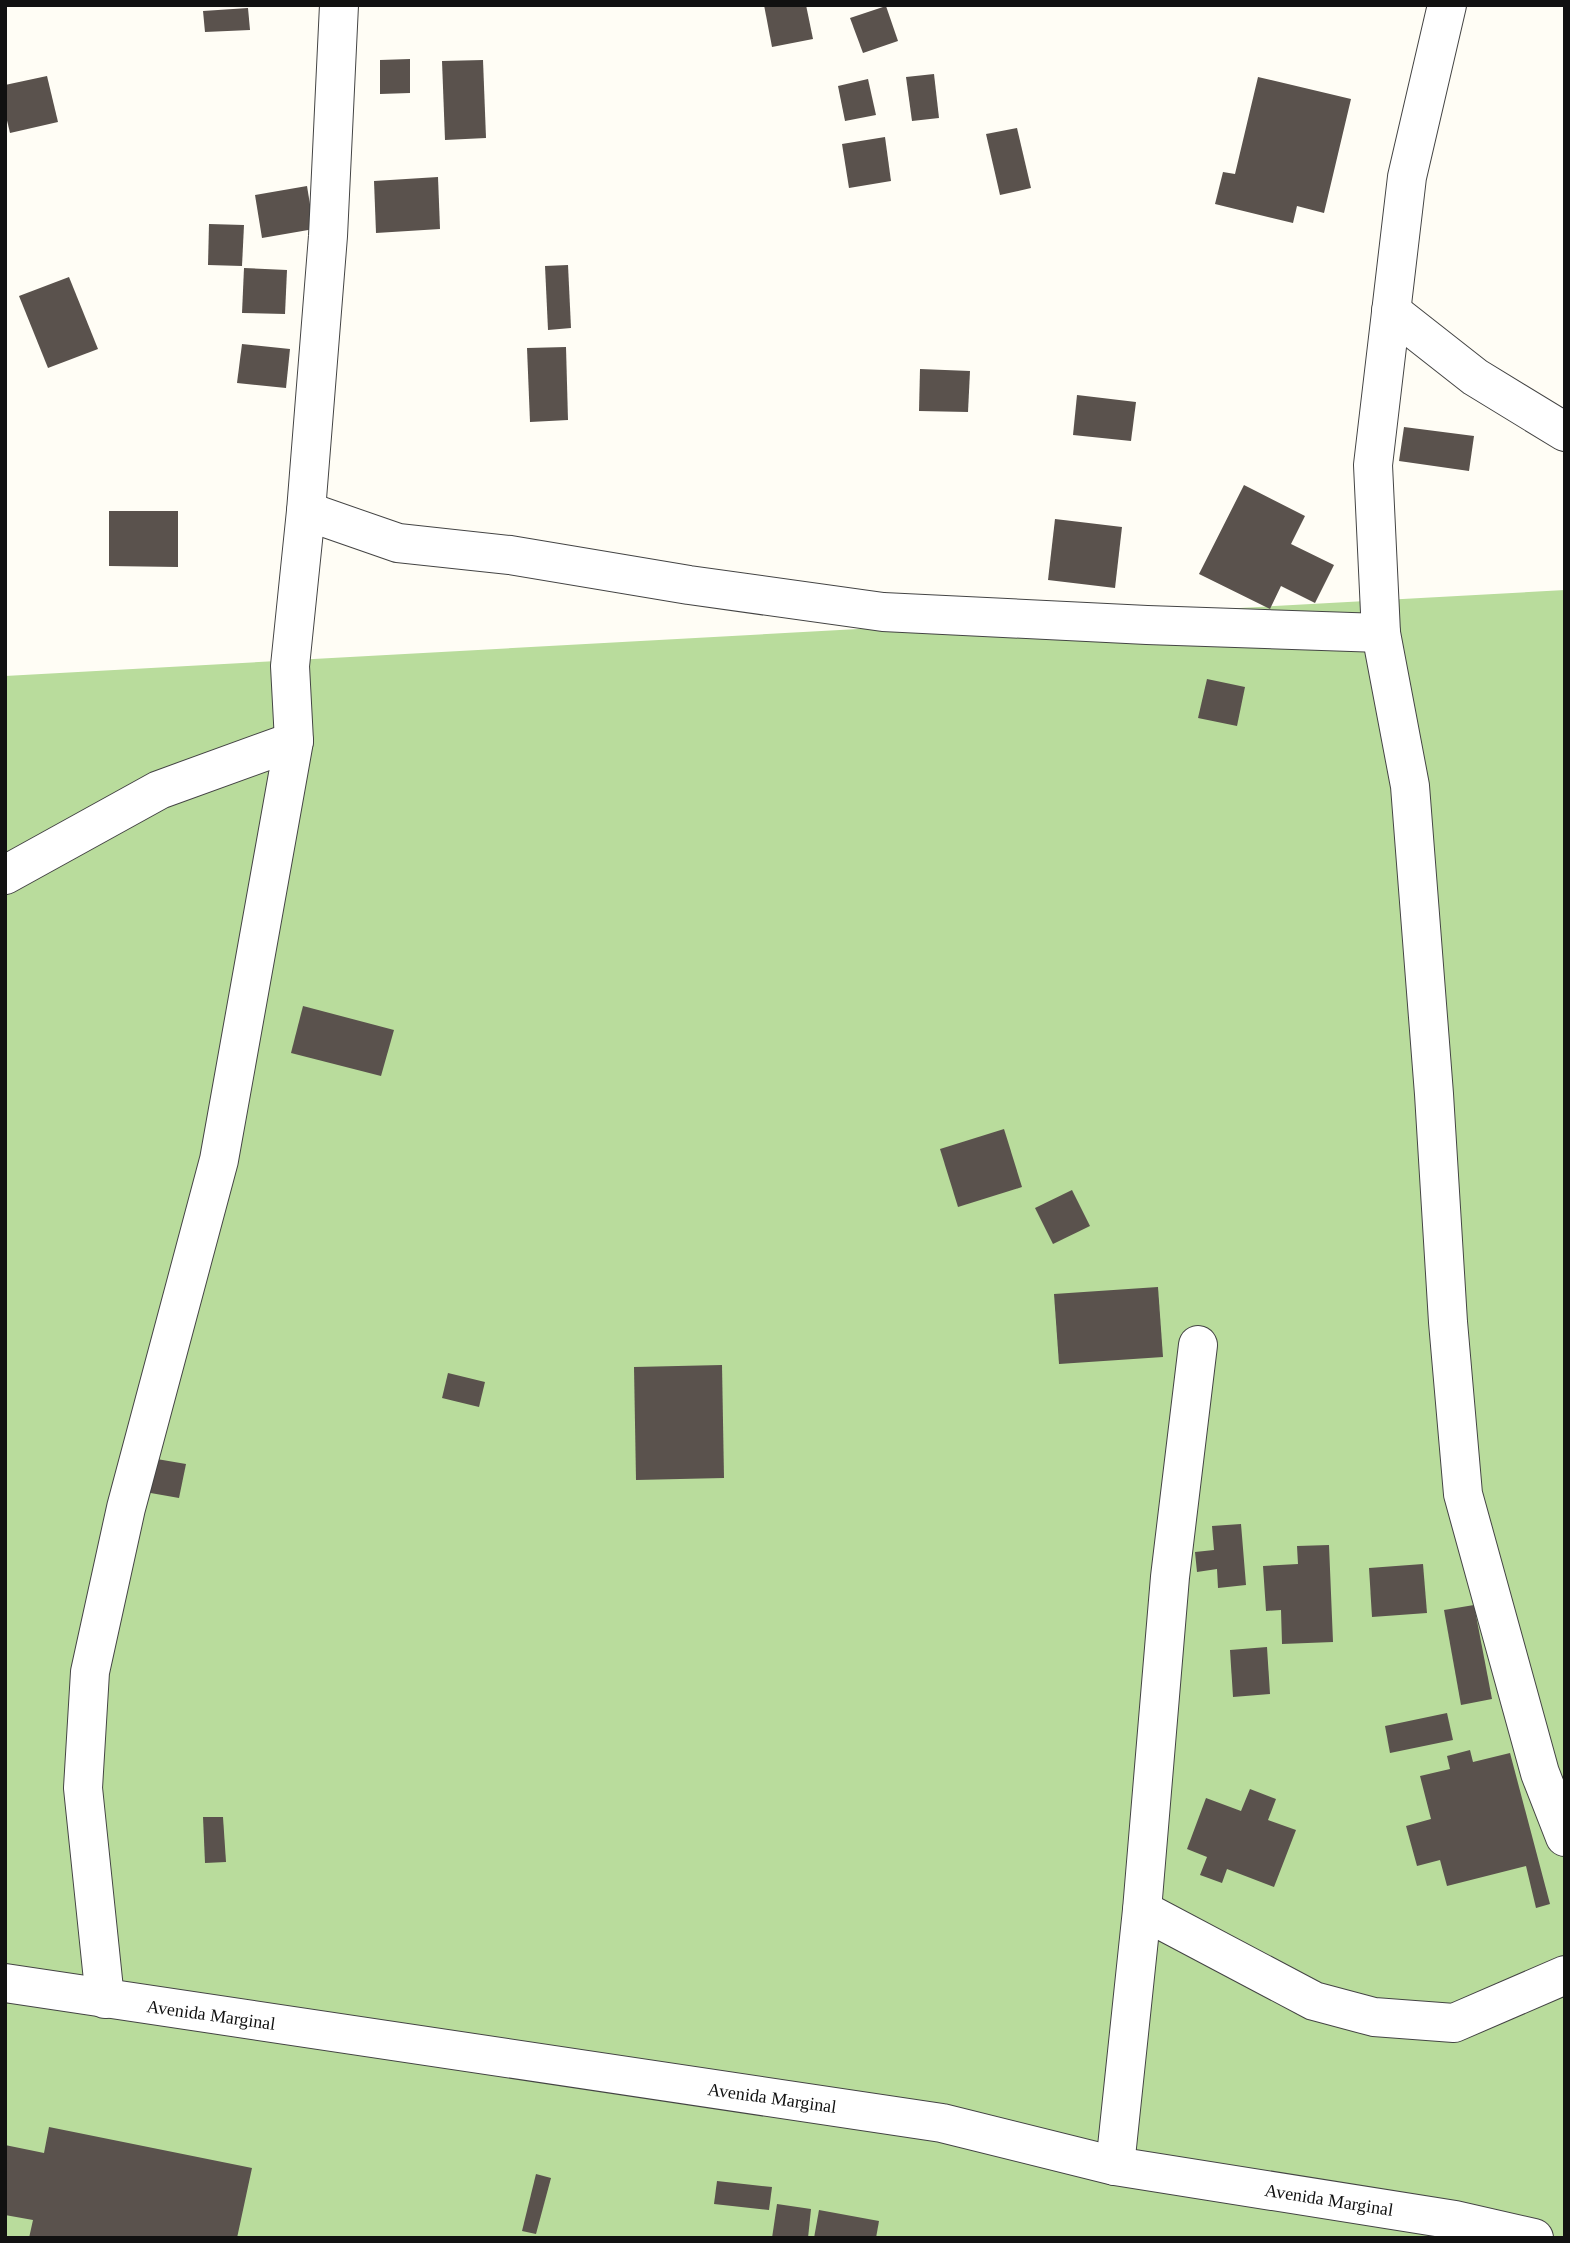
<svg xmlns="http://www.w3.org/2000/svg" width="1570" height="2243" font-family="'Times New Roman',serif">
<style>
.forest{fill:#b9dc9c}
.building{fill:#5a524d}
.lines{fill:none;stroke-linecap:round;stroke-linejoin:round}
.minor-casing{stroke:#444;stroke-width:40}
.minor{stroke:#fff;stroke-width:38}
.labels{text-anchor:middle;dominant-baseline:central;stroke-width:7;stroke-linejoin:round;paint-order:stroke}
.street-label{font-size:18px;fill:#111;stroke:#fff}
</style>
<rect width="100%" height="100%" fill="#fffdf5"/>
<path class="forest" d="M1565,590v1648h-1560v-1562z"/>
<g class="building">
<path d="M764,5h42l7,34 -41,8z"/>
<path d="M886,6l12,35 -35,12 -13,-35z"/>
<path d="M248,8l2,22 -45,2 -2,-21z"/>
<path d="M410,59v34l-30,1v-34z"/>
<path d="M483,60l3,78 -41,2 -3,-79z"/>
<path d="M934,74l5,44 -27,3 -6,-44z"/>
<path d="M47,76l11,46 -48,11 -5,-21v-27z"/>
<path d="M1258,77l93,22 -27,114 -27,-7 -4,17 -78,-19 8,-32 12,2z"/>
<path d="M868,79l8,36 -31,6 -7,-35z"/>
<path d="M1017,128l14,60 -31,7 -14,-61z"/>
<path d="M885,137l6,44 -42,7 -7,-44z"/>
<path d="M438,177l2,52 -64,4 -2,-52z"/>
<path d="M307,186l7,43 -52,9 -7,-43z"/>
<path d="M209,224l35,1 -2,41 -34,-1z"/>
<path d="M568,265l3,63 -23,2 -3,-64z"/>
<path d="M244,268l43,2 -2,44 -43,-1z"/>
<path d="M69,277l29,72 -50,19 -29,-72z"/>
<path d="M242,344l48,5 -4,39 -49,-5z"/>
<path d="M566,347l2,73 -38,2 -3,-74z"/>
<path d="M920,369l50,2 -2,41 -49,-1z"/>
<path d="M1077,395l59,7 -5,39 -58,-6z"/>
<path d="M1404,427l70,9 -5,35 -70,-10z"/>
<path d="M1244,485l61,31 -14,28 43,21 -19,38 -34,-17 -11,23 -71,-35z"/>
<path d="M109,511h69v56l-69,-1z"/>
<path d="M1055,519l67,8 -7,61 -67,-8z"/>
<path d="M1207,679l38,8 -8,39 -39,-8z"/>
<path d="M303,1006l91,24 -13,46 -90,-23z"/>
<path d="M1004,1129l18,58 -64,20 -18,-58z"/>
<path d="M1072,1190l18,36 -37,18 -18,-36z"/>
<path d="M1158,1287l5,70 -104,7 -5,-70z"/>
<path d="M722,1365l2,113 -88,2 -2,-113z"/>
<path d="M448,1373l37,9 -6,25 -37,-9z"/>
<path d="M151,1458l35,6 -7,34 -34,-6z"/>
<path d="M1241,1524l5,61 -28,3 -1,-19 -20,3 -2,-20 19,-2 -2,-24z"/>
<path d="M1329,1545l4,97 -51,2 -1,-34 -15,1 -3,-45 35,-2 -1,-18z"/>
<path d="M1423,1564l4,49 -55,4 -3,-49z"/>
<path d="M1474,1605l18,94 -31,6 -17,-95z"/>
<path d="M1267,1647l3,47 -37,3 -3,-47z"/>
<path d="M1447,1713l6,27 -63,13 -5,-27z"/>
<path d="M1470,1750l3,12 37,-9 40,151 -14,4 -10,-42 -79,20 -7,-26 -23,6 -11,-40 25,-7 -11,-43 30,-7 -3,-13z"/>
<path d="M1250,1789l26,10 -8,21 28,10 -22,57 -47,-18 -5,14 -22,-8 7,-18 -20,-8 19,-51 35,13z"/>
<path d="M203,1817h20l3,45 -21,1z"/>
<path d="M49,2127l203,41 -15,70h-208l4,-18 -28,-5v-70l39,8z"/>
<path d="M536,2174l15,4 -15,56 -14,-3z"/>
<path d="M717,2181l55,6 -3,23 -55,-6z"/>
<path d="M777,2204l34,5 -3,29h-36z"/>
<path d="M819,2210l60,11 -3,17h-62z"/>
</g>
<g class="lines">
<g class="minor-casing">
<g id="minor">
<path d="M1447,5l-40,172 -34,288 8,168 29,153 24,308 14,228 15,172 77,279 25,64"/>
<path d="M1391,311l84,66 90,55"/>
<path d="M306,511l92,32 112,12 179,30 194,27 264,13 234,8"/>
<path d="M5,875l154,-85 135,-49"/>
<path d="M1142,1910l172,91 60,16 80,6 111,-48"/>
<path d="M5,1983l937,140 173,43 340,54 79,18"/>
<path d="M105,1999l-22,-211 7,-116 36,-164 93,-348 75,-419 -4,-75 16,-155 22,-275 11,-231"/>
<path d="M1115,2166l27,-256 28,-333 28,-232"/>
</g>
</g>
<use href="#minor" class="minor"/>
</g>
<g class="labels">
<g class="street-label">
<text transform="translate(211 2015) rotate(8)">Avenida Marginal</text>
<text transform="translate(772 2098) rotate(8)">Avenida Marginal</text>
<text transform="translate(1329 2200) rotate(9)">Avenida Marginal</text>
</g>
</g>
<rect width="1570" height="2243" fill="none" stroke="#111111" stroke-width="14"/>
</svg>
